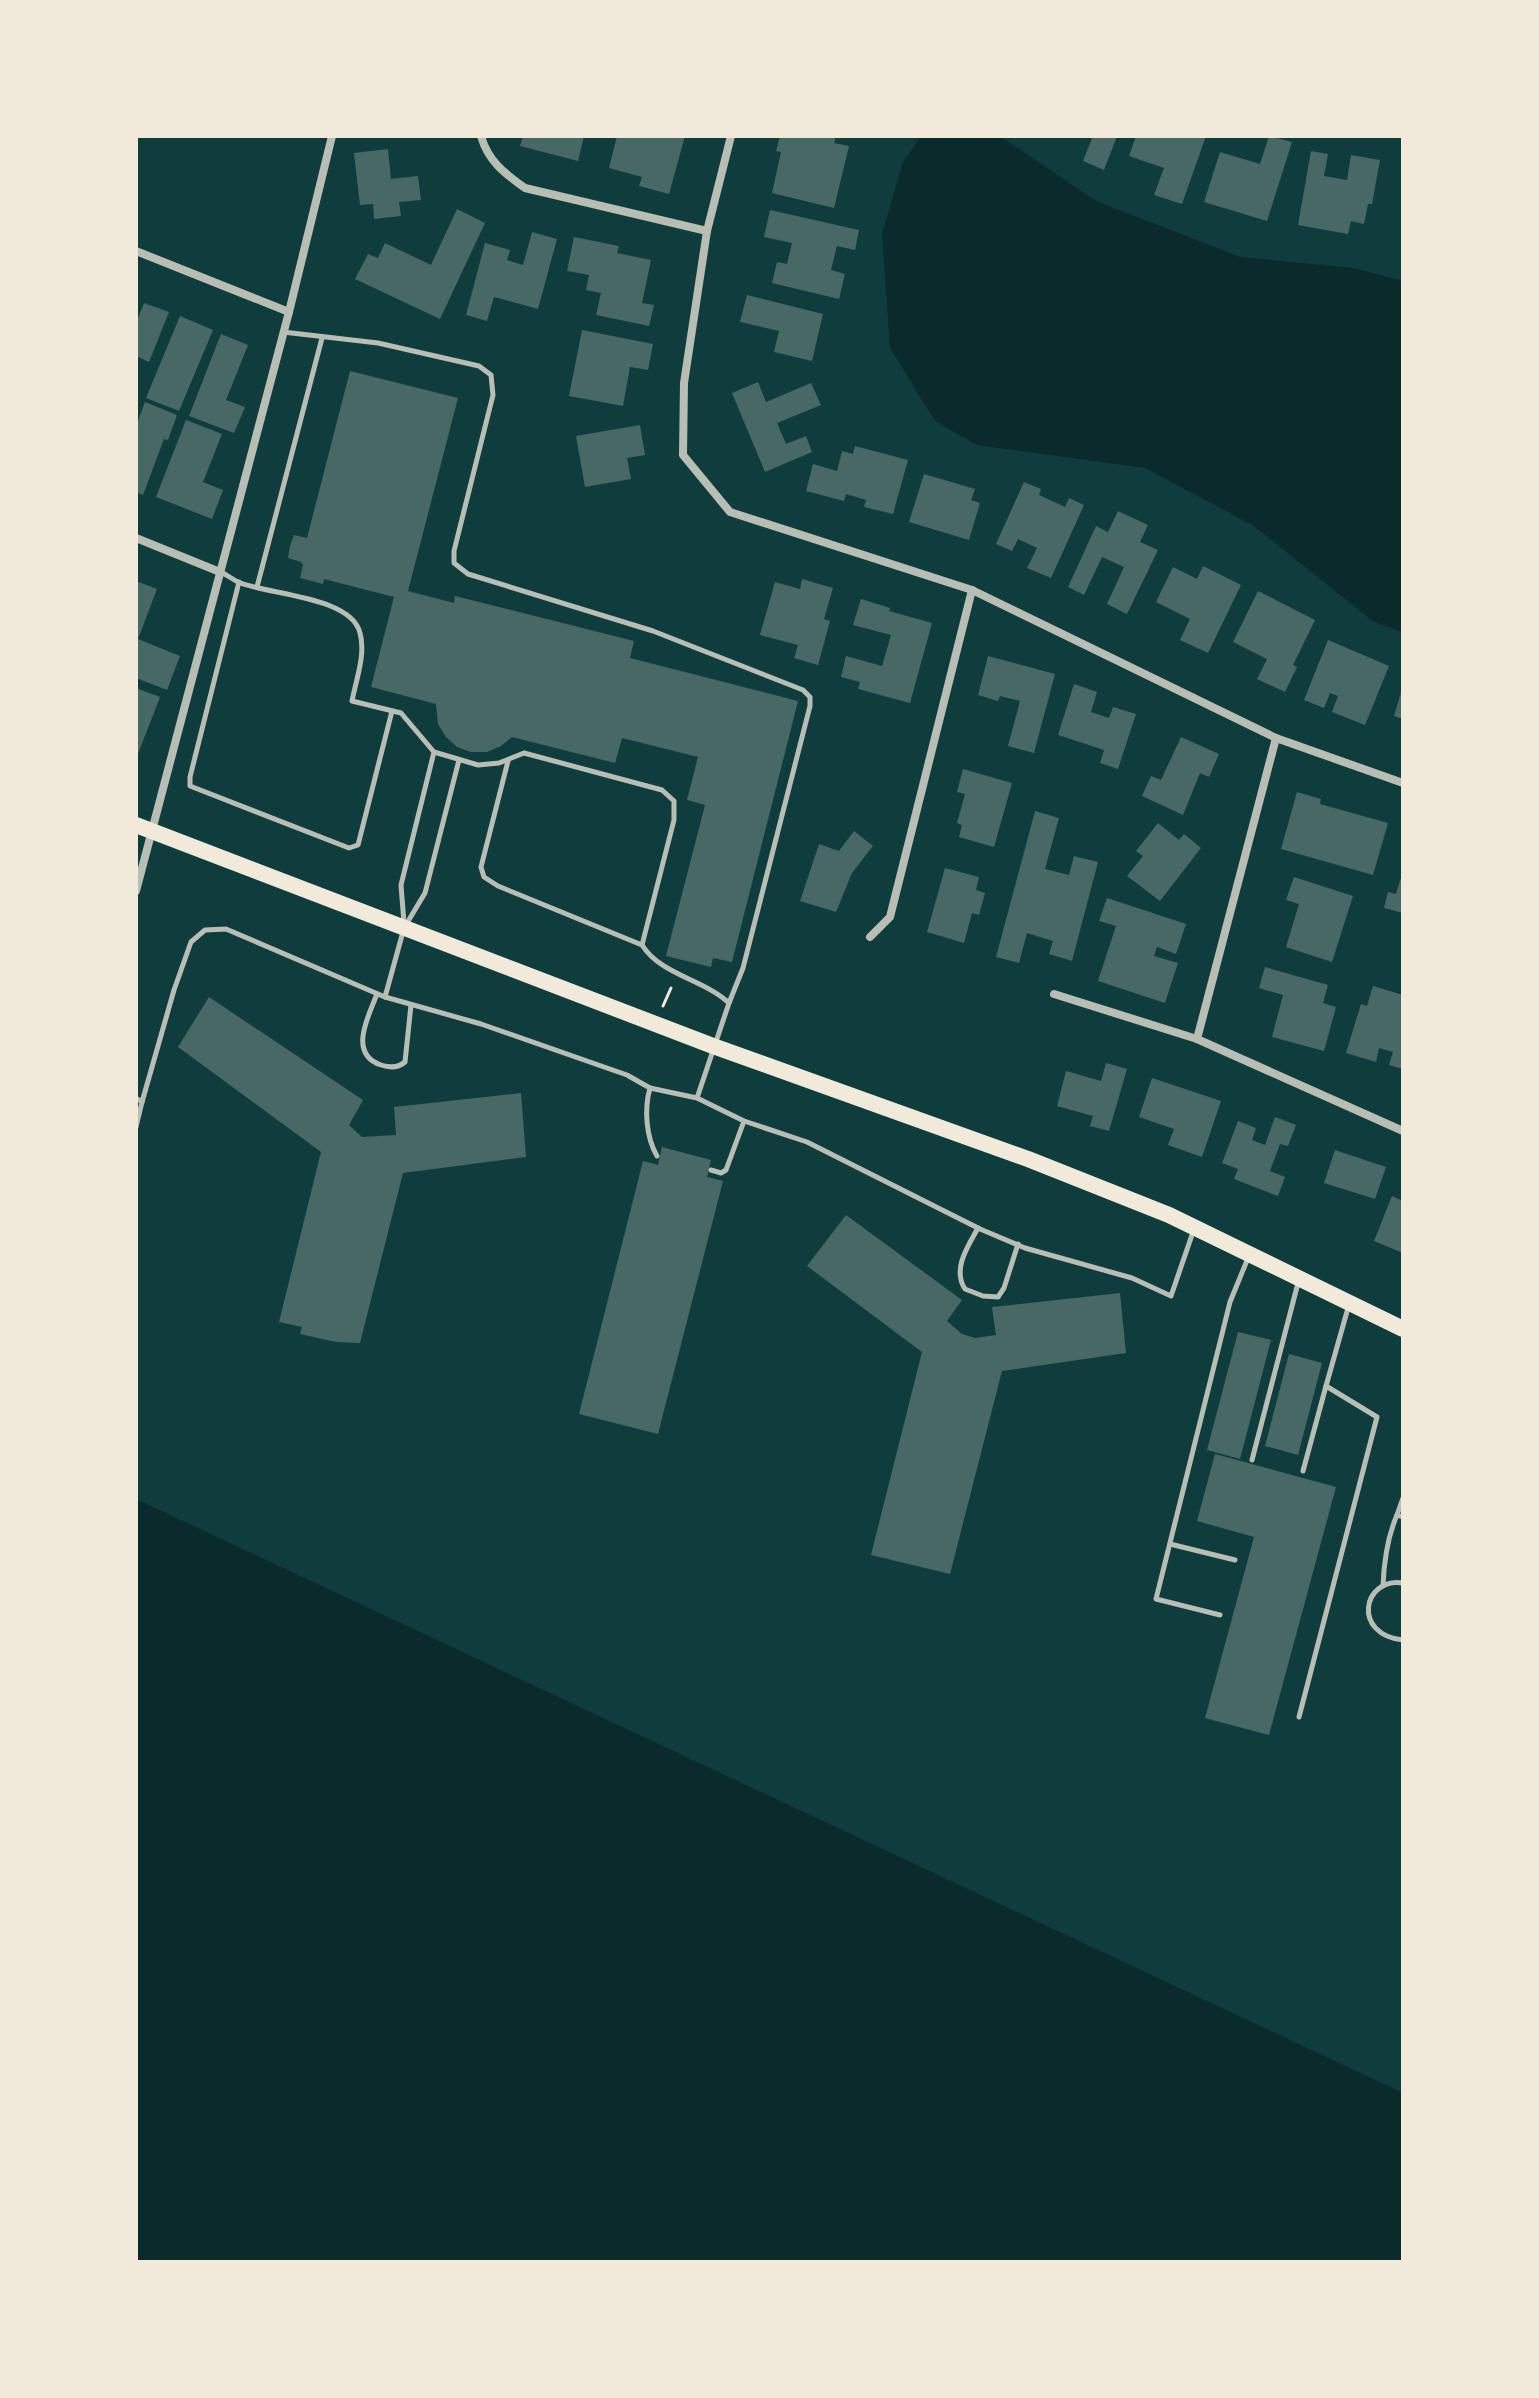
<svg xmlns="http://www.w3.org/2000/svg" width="1539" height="2398" font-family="'PT Sans Narrow',sans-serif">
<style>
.water{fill:#0a2a2b}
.building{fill:#486865}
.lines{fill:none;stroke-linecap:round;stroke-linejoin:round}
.path{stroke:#f1e9da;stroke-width:3}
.service{stroke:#b8beb3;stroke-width:5}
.minor{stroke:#b8beb3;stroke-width:8}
.primary{stroke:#f1e9da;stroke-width:16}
</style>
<rect width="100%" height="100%" fill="#0f3d3e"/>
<g class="water">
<path d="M921,136h79l96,65 144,56 114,11 49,13v351l-29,-10 -120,-96 -109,-58 -168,-23 -42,-24 -45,-73 -8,-114 21,-72z"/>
<path d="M136,1499l1267,594v169h-1267z"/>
</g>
<g class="building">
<path d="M523,136h61l-6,25 -58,-15z"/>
<path d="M617,136h68l-16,58 -30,-8 3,-9 -33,-9z"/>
<path d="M780,136h56l-2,7 15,3 -15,62 -62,-15 9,-41 -5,-1z"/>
<path d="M1093,136h24l-13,34 -21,-9z"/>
<path d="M1136,136h70l-24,68 -28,-9 10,-27 -35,-12z"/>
<path d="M1269,136l23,6 -25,79 -63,-19 16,-50 40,12z"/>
<path d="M388,149l3,30 27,-3 3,24 -22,2 2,14 -27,3 -1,-15 -13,1 -6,-52z"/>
<path d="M1311,151l17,3 -4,22 23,4 4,-25 29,5 -8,44h-4l-4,20 -13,-3 -3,13 -50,-9z"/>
<path d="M457,209l28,14 -45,96 -85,-40 13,-25 10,4 7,-15 46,22z"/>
<path d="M770,210l89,20 -4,20 -18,-4 -6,24 14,4 -6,25 -67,-16 5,-21 10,2 5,-21 -28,-6z"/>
<path d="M532,232l25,7 -19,70 -44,-12 -7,24 -21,-6 19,-72 25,7 -3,10 16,5z"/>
<path d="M574,237l45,9 -2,7 34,7 -9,43 12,2 -5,21 -53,-11 5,-22 -15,-3 3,-15 -22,-4z"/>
<path d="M747,295l76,19 -11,47 -38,-9 5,-21 -39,-9z"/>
<path d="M144,303l25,9 -20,50 -13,-6v-33z"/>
<path d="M180,316l33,14 -34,81 -33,-13z"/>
<path d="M582,330l71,14 -5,26 -18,-3 -7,39 -54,-10z"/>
<path d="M221,334l27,11 -22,55 19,7 -11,26 -45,-17z"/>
<path d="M350,371l108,27 -50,193 46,12 1,-7 179,45 -4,17 168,43 -66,261 -19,-4 -2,9 -45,-11 39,-151 -18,-5 11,-43 -76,-19 -7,25 -103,-26 -11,9 -14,6h-16l-14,-5 -11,-10 -8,-13 -2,-20 -65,-17 23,-90 -70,-18 -1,5 -23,-6 3,-13 -2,-3 -13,-4 2,-12 4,-11 13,3z"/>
<path d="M758,382l8,20 45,-19 10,22 -44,18 9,21 20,-8 6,16 -47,20 -33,-79z"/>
<path d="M145,402l32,13 -9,25 -4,-1 -21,56 -7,-3v-66z"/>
<path d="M186,420l36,14 -19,48 20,8 -11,29 -56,-22z"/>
<path d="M640,425l5,30 -18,3 4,21 -46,8 -9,-51z"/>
<path d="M855,446l53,14 -15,54 -29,-7 2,-7 -20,-6 -2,7 -38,-10 7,-27 24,7 5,-20 11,3z"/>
<path d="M924,474l51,15 -4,11 9,3 -11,37 -60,-18z"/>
<path d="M1024,482l17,7 -2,6 26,12 4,-9 15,7 -33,73 -24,-10 10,-20 -19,-9 -6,12 -16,-7z"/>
<path d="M1118,511l30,14 -8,17 18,8 -31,64 -20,-10 17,-37 -22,-10 -18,38 -16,-8 28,-61 12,6z"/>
<path d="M1203,566l38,19 -33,68 -28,-13 10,-21 -34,-17 17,-35 24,12z"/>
<path d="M802,579l31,9 -9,31 6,2 -12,44 -24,-7 4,-13 -38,-10 15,-53 25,7z"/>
<path d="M136,581l21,8 -19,50 42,17 -13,34 -31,-12z"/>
<path d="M1258,591l57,29 -22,45 4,2 -12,25 -28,-13 10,-20 -34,-17z"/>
<path d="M861,599l29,9 -1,3 43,12 -22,80 -52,-14 2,-7 -19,-5 5,-21 36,10 9,-31 -38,-10z"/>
<path d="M1328,640l61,26 -24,59 -33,-13 6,-16 -8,-3 -6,15 -20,-8z"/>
<path d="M988,656l67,18 -21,79 -26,-7 12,-45 -20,-5 -2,5 -20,-6z"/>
<path d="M1074,684l23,8 -6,20 18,6 4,-11 23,7 -18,55 -18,-6 4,-13 -46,-15z"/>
<path d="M136,688l24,9 -24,62z"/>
<path d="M1402,689h1v30l-9,-3z"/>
<path d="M1181,737l38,17 -10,23 -9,-4 -17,42 -41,-19 9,-20 10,4z"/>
<path d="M963,769l49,14 -18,64 -35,-10 3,-12 -5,-2 8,-29 -8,-2z"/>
<path d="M1297,792l24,7 -1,5 68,19 -15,52 -92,-26z"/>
<path d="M1035,811l24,7 -14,51 24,6 5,-19 24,6 -26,99 -23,-7 4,-13 -26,-8 -8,30 -23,-6z"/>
<path d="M1158,823l21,17 5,-6 17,14 -41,53 -33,-25 16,-20 -7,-5z"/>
<path d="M854,831l19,15 -21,27 -16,39 -36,-11 19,-57 20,7z"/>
<path d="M945,868l34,9 -3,13 9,3 -6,22 -7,-2 -8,30 -37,-11z"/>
<path d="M1403,871v42l-19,-5 4,-16 8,2z"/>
<path d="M1294,877l59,19 -21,66 -46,-15 13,-43 -13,-4z"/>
<path d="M1107,898l79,26 -10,30 -19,-7 -3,9 24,7 -13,40 -67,-22 18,-55 -17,-5z"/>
<path d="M1265,967l63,18 -5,18 13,4 -12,44 -52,-14 11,-42 -24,-7z"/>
<path d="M1373,986l30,9v74l-14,-4 4,-13 -14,-4 -3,14 -30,-9 15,-49 6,2z"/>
<path d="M209,997l154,103 -14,25 13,12 34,-2 -2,-28 127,-14 5,64 -123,16 -43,170 -24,-1 -36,-8 2,-7 -23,-5 42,-170 -143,-105z"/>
<path d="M1106,1063l21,6 -18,62 -19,-5 3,-10 -36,-10 9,-35 35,10z"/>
<path d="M1152,1078l69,23 -19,56 -34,-12 6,-16 -35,-12z"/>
<path d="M1275,1117l21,8 -8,21 -8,-2 -10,27 15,6 -7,19 -44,-17 4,-10 -16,-6 16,-42 18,7 -4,12 13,5z"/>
<path d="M662,1147l49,13 -4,17 16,4 -65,253 -79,-20 64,-253 15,4z"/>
<path d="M1335,1150l51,17 -11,32 -51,-16z"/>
<path d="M1392,1196l11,5v52l-29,-12z"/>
<path d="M846,1215l116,85 -15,21 15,13 13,4 21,-3 -4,-28 128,-14 6,60 -124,18 -52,203 -79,-19 51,-203 -115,-86z"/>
<path d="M1238,1332l33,8 -31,119 -33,-9z"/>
<path d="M1289,1354l33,9 -24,92 -33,-9z"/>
<path d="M1215,1454l121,33 -67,248 -64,-17 49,-181 -57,-16z"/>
</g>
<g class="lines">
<path class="path" d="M663,1006l8,-18"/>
<g class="service">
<path d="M221,572c6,3 11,7 17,10 30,13 113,14 122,51 6,21 -4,47 -8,68l49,12 33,39 44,13 21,-2 25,-10 138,37 12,11v19l-32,125c19,30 61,34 87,58l14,-35 67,-262v-9l-7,-7 -150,-59 -185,-57 -14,-11v-12l39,-156 -2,-20 -12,-9 -101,-23 -95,-11"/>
<path d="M239,582l-49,195v9l159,62 9,-3 34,-134"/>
<path d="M257,587l65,-249"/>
<path d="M459,760l-34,133 -21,35 -19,69 96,27 146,51 23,13 47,10 32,-95"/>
<path d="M508,761l-27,106 3,10 14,9 144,59"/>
<path d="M404,923l-3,-38 33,-133"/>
<path d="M377,994c-9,23 -29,60 4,71 9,3 17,3 24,-3l6,-57"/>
<path d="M650,1088c-6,21 -4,49 7,68"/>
<path d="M136,1098l6,4 32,-112 17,-48 14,-12 21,-1 159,68"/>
<path d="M697,1098l47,23 63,21 173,87 45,19 107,30 39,18 22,-64"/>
<path d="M136,1127l6,-25"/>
<path d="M711,1170l10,3 5,-3 18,-49"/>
<path d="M978,1228c-10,18 -26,41 -13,61l18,7 15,1 6,-9 14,-44"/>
<path d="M1252,1460l46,-177"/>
<path d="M1303,1471l23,-85"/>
<path d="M1403,1498l-6,17 6,2"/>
<path d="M1170,1544l65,16"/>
<path d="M1403,1583c-41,-6 -51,52 0,57"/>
<path d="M1383,1586c1,-26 4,-48 14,-71"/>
<path d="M1220,1615l-64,-16 74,-297 18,-44"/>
<path d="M1299,1717l78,-300 -51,-31 22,-78"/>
</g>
<g class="minor">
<path d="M481,136c7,25 23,37 44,52l182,43"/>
<path d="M731,136l-24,95 -23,152 -1,72 47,57 242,78 304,148 127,45"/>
<path d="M136,251l153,61"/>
<path d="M136,538l84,34"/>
<path d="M136,891l153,-579 43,-176"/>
<path d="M870,937l20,-20 82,-327"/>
<path d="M1054,994l143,45 206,92"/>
<path d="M1197,1039l79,-301"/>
</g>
<path class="primary" d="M136,825l577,221 315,113 141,56 234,114"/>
</g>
<rect width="1539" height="2398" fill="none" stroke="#f1e9da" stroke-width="276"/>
</svg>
